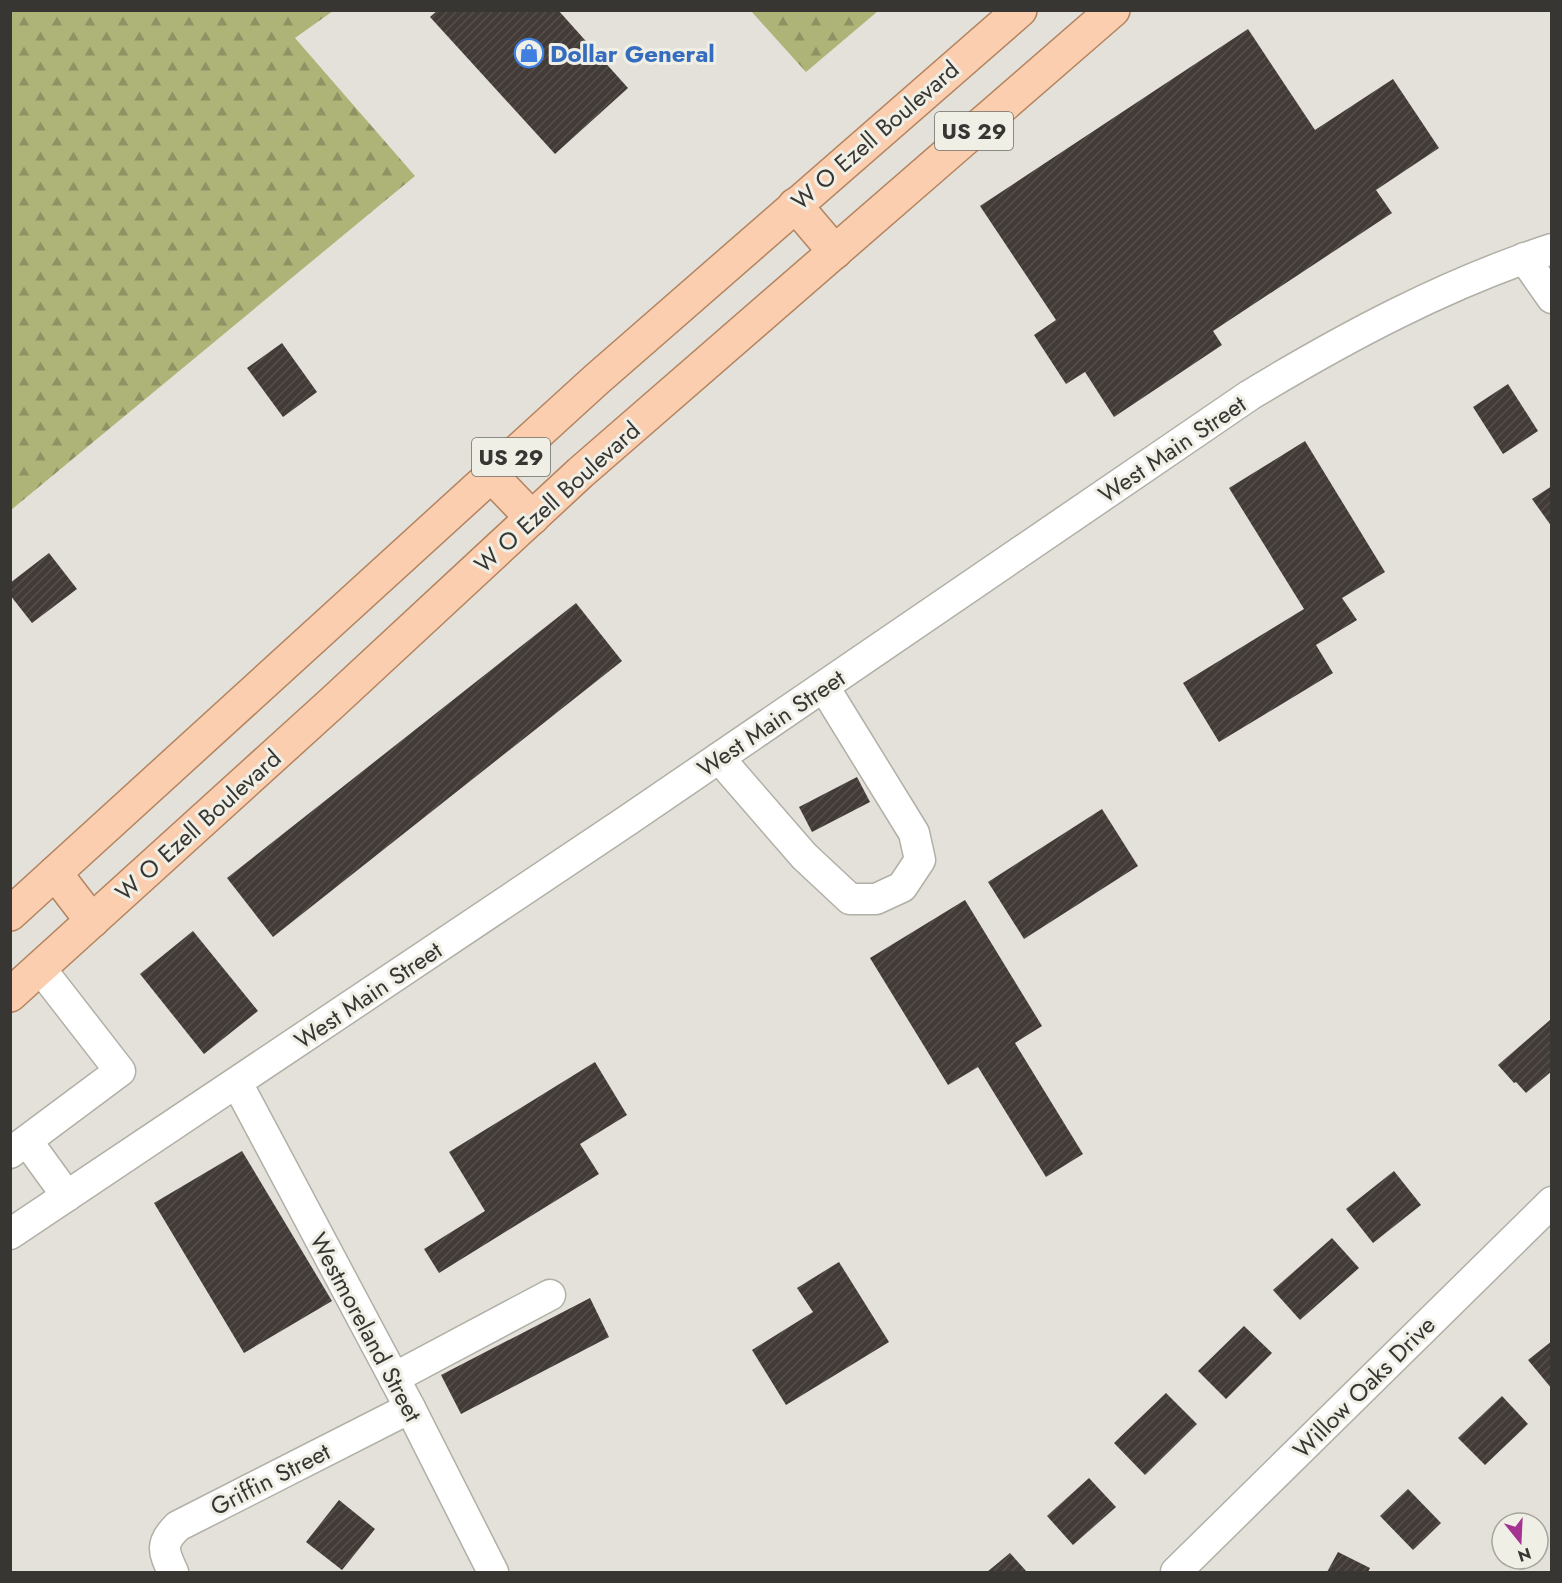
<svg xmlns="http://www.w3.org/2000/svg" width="1562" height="1583" font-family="Jost,sans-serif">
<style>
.forest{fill:url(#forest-firs)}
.building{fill:url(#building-hatch)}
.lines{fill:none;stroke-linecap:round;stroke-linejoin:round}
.minor-casing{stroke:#b1b0a7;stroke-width:33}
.major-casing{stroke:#b48460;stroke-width:36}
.minor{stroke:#fff;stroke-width:30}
.major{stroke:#faceaf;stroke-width:33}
.labels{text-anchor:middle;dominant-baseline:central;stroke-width:6;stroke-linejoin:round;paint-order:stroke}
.shield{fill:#f0efe6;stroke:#6e6e69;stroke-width:1.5}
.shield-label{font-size:22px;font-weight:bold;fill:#373633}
.shop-label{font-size:24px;font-weight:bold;fill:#366cbe;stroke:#f0efe6;text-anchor:start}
.street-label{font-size:24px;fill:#373633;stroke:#f0efe6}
</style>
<defs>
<pattern id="forest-firs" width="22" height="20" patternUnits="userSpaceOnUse" patternTransform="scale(1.5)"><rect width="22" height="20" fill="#aeb478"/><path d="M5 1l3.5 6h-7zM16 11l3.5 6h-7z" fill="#8e9363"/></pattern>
<pattern id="building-hatch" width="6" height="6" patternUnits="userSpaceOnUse" patternTransform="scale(1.5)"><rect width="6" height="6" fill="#423b37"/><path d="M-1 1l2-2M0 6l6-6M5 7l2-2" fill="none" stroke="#554f4c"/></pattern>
</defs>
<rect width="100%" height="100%" fill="#e3e1d9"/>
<g class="forest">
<path d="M11,10l322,1 -38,27 120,138 -404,334z"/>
<path d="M751,11h127l-72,61z"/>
</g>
<g class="building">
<path d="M438,10h120l70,78 -73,66 -125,-137z"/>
<path d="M1248,29l67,101 78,-51 46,69 -63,42 16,23 -179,118 9,14 -108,72 -29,-45 -19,12 -32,-49 22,-15 -76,-114z"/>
<path d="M282,343l35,49 -34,25 -36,-49z"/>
<path d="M1508,384l30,47 -35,23 -30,-47z"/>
<path d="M1305,441l80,131 -43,26 15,22 -41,25 17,28 -114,69 -36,-59 121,-74 -75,-121z"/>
<path d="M1552,486v41l-20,-28z"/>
<path d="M49,553l28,36 -45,34 -22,-28v-12z"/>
<path d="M576,603l46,58 -349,276 -46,-59z"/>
<path d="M857,777l13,25 -58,30 -13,-25z"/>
<path d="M1102,809l36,57 -114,73 -36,-57z"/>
<path d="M965,900l77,126 -27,17 68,111 -37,23 -68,-110 -30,18 -78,-127z"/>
<path d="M193,931l65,80 -54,43 -64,-80z"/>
<path d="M1550,1020l2,1v50l-26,22 -10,-11 -2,1 -16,-18z"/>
<path d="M595,1062l32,53 -47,29 19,30 -160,99 -15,-24 61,-38 -36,-59z"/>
<path d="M242,1151l90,150 -88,52 -90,-150z"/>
<path d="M1394,1171l27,34 -48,38 -27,-34z"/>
<path d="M1332,1238l27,30 -59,52 -27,-30z"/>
<path d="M839,1262l50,80 -103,63 -34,-55 61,-38 -16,-24z"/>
<path d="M590,1298l19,39 -148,77 -20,-39z"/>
<path d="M1244,1326l28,27 -46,46 -28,-28z"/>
<path d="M1552,1341v48l-24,-29z"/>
<path d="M1166,1393l31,31 -52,51 -31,-32z"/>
<path d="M1502,1396l26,28 -43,41 -27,-27z"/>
<path d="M1089,1478l27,29 -43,38 -26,-29z"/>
<path d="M1408,1489l33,34 -28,27 -33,-34z"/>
<path d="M339,1500l36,29 -33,41 -36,-28z"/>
<path d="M1338,1552l32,16 -2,4h-41z"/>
<path d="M1010,1553l17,19h-40z"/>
</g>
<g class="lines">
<g class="minor-casing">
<g id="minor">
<path d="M1524,258l28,40"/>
<path d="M719,758l85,98 46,43h26l26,-12 18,-27 -6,-27 -90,-146"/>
<path d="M237,1083l173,325 83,164"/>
<path d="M27,1141l40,55"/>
<path d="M10,1153l110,-82 -80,-103"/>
<path d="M10,1234l618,-414 622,-425c96,-58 195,-111 302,-146"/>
<path d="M394,1378l156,-83"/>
<path d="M173,1572c-10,-21 -13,-29 5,-46l232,-118"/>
<path d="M1176,1572l376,-370"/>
</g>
</g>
<g class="major-casing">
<g id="major">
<path d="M795,205l40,47"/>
<path d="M491,475l41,43"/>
<path d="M55,873l37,48"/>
<path d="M10,914l587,-535 423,-369"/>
<path d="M10,995l322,-292 248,-230 533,-463"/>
</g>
</g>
<use href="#minor" class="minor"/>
<use href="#major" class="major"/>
</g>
<defs>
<g id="shop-ring" transform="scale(1.5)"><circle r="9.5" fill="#f0efe6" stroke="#3f7fe0" stroke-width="1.5"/><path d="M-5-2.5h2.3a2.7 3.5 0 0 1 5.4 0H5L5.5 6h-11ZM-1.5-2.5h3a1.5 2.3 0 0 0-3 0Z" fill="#3f7fe0"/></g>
</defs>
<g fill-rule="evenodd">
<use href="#shop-ring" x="529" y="53"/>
</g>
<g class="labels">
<g class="shield">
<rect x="935" y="112" width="78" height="38" rx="4.5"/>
<rect x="472" y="438" width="78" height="38" rx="4.5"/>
</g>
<g class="shield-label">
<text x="974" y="131">US 29</text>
<text x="511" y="457">US 29</text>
</g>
<g class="shop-label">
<text x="550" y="53">Dollar General</text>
</g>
<g class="street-label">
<text transform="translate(875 135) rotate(-41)">W O Ezell Boulevard</text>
<text transform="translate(1172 449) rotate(-34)">West Main Street</text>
<text transform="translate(557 497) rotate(-42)">W O Ezell Boulevard</text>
<text transform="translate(771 723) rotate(-34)">West Main Street</text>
<text transform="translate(198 825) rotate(-42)">W O Ezell Boulevard</text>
<text transform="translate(368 995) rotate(-34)">West Main Street</text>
<text transform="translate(366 1327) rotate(62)">Westmoreland Street</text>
<text transform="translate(1364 1387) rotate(-45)">Willow Oaks Drive</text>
<text transform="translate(270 1479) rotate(-27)">Griffin Street</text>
</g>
</g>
<rect width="1562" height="1583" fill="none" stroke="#373633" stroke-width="24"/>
<g transform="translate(1520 1541) rotate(162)"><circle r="28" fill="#f0efe6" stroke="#a6a59e" stroke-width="1.5"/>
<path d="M0-4.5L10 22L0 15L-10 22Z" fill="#a53491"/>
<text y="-9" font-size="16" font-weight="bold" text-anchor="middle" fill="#373633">N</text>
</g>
</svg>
